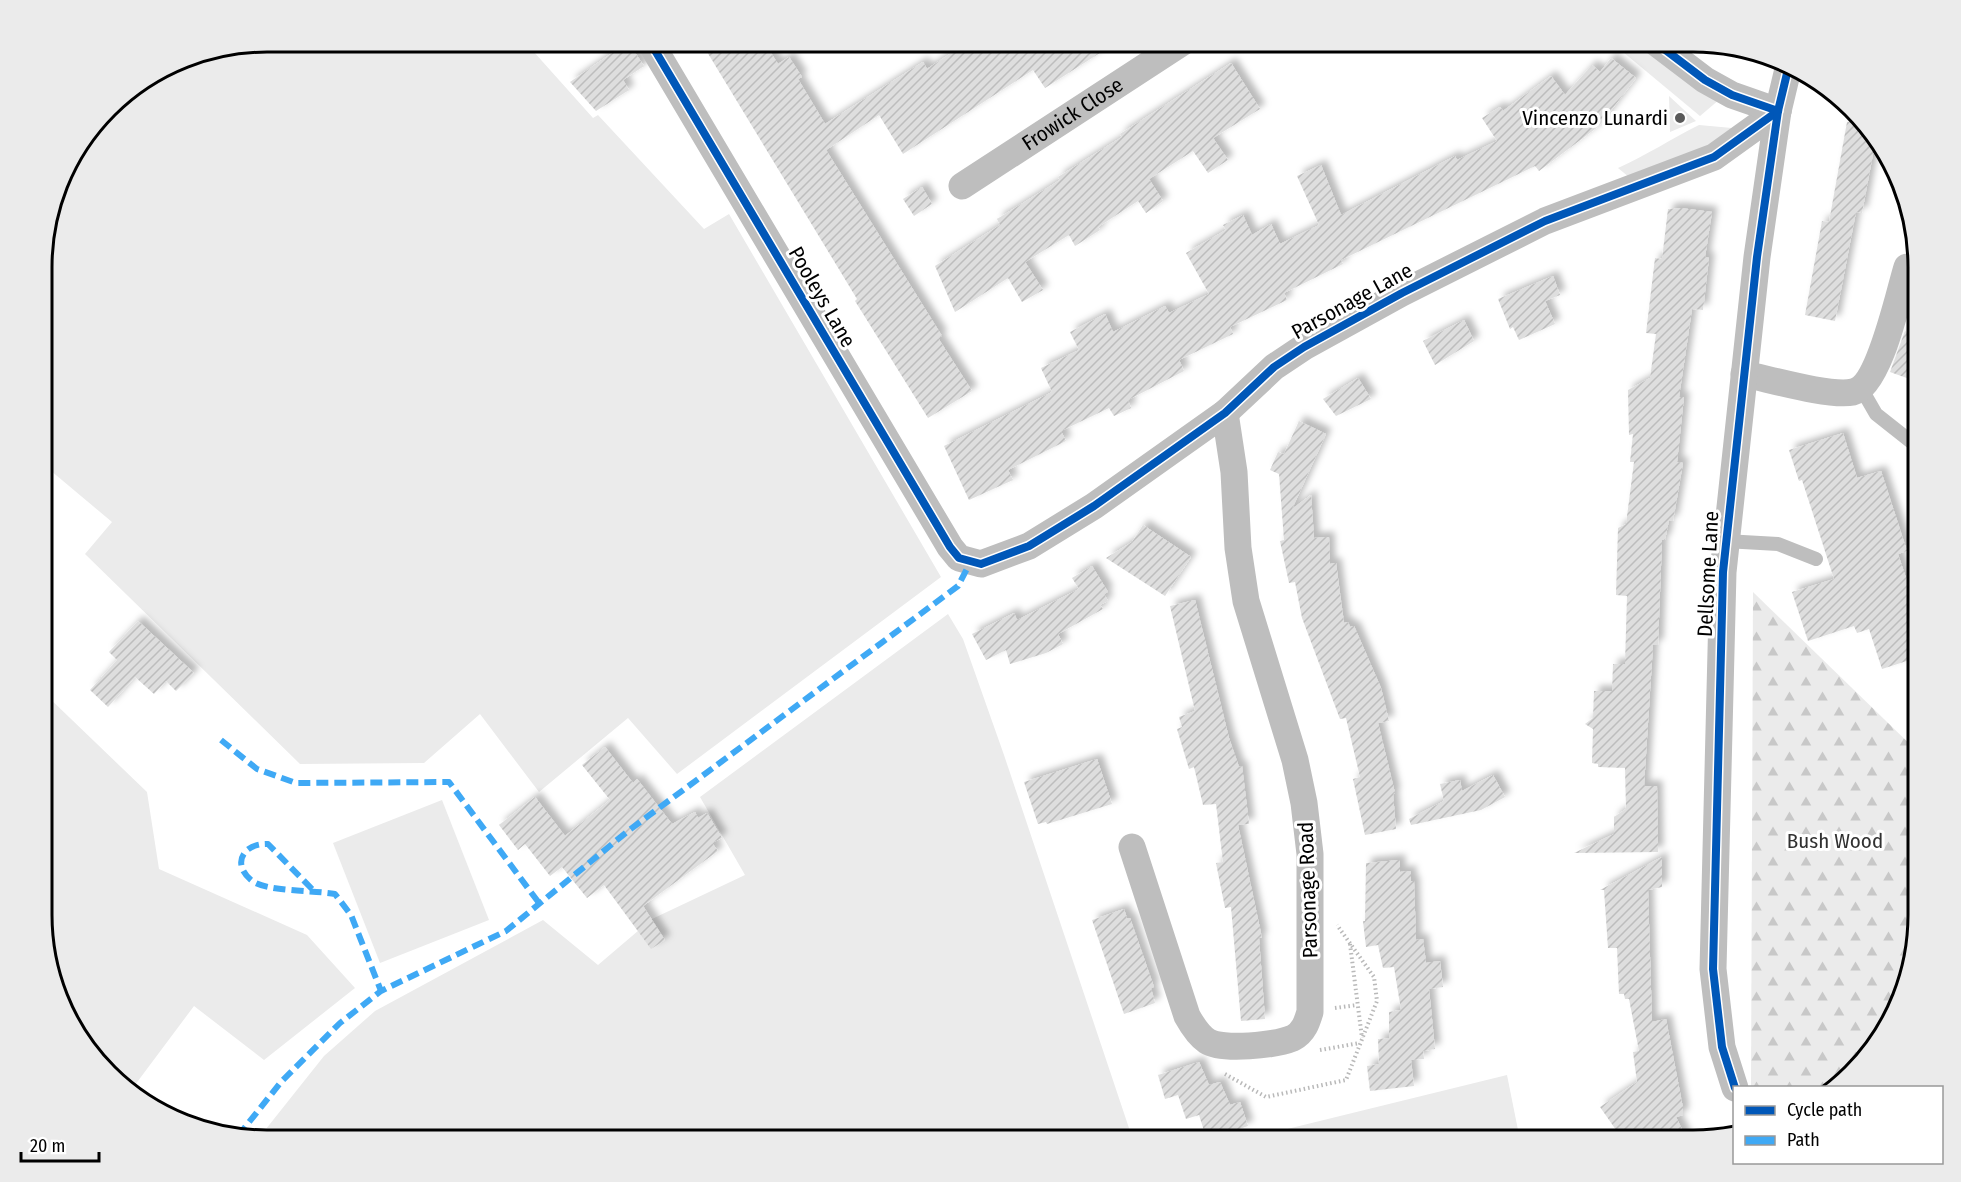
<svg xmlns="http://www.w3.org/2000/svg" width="1961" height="1182" font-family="'Fira Sans Condensed',sans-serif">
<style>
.grass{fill:#ebebeb}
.forest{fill:url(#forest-firs)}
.building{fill:url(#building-hatch);filter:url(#shadow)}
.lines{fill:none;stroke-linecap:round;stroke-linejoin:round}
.path{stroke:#b9b9b9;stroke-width:4;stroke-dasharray:1.5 3;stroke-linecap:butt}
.lane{stroke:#bebebe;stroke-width:14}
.street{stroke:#bebebe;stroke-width:27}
.quiet{stroke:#3fa9f5;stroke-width:6;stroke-dasharray:12 6;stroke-linecap:butt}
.cycleway-casing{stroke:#fff;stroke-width:11}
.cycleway{stroke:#0057b8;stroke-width:8}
.poi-dot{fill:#595959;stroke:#fff;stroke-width:2}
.labels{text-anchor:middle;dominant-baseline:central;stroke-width:6;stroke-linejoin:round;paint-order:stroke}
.street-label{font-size:21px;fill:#000;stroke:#fff}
.poi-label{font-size:21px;fill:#000;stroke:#fff;text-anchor:end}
.park-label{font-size:21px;fill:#313131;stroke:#fff}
.rim{fill:none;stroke:#000;stroke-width:3}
</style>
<defs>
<pattern id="forest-firs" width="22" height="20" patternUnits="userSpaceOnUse" patternTransform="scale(1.5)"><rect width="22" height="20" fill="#ebebeb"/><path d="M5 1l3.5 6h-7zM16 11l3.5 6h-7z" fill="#c8c8c8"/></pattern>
<pattern id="building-hatch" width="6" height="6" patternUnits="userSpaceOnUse" patternTransform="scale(1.5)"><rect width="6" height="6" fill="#dedede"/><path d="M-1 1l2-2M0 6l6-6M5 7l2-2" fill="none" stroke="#bdbdbd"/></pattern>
<filter id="shadow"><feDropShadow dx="5.5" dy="-5.5" stdDeviation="3" flood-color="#0004"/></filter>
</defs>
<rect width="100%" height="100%" fill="#fff"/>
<g class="grass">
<path d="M268,42h257l68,76 5,-3 106,114 25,-15 212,363 -264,197 -49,-56 -89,74 -59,-78 -56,49 -124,1 -215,-210 27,-32 -68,-57v-226l21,-71 54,-70 63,-39z"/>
<path d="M1611,42h30l51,43 28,14 -20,17z"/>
<path d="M1669,96l27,25 -26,11z"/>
<path d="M1699,125l33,3 -22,18 -81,31 -11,-9c29,-13 53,-29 81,-43z"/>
<path d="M948,614l15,25 41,116 129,385 -875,-1 66,-83 51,-45 168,-91 55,45 54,-46 93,-44 -45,-78z"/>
<path d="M44,693l103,99 12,77 148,66 48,53 -91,72 -70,-54 -62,83 -52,-50 -36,-96z"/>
<path d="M442,800l47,120 -109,43 -47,-120z"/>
<path d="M1507,1075l13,65h-277l36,-9z"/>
</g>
<path class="forest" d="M1753,592l166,161v176l-30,98 -36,47 -18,13h-84z"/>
<g class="building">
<path d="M628,42l16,24 -21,14 6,10 -33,21 -26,-29z"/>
<path d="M701,42h63l14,22 11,-7 13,20 -4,2 27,45 98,-62 4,7 41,-27h149l-72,46 -12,-18 -130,84 -24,-39 -53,35 116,186 -4,2 34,53 -44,27 -73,-117 2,-2z"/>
<path d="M1611,58l25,20 -37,48 -60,45 -4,-5 -194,94 2,4 -59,29 3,7 -57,27 3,7 -54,26 5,11 -56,29 3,8 -17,8 -5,-8 -48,23 5,10 -58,29 5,10 -44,20 -25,-54 108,-54 -11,-24 38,-18 -9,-18 35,-18 8,18 52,-26 4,7 40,-19 -23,-41 40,-23 -3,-5 20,-10 9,20 19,-11 9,20 39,-19 -22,-49 24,-11 20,50 114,-59 2,4 40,-19 -15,-23 18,-11 3,4 48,-35 14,19 27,-30 8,7z"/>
<path d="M1231,63l29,46 -47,29 15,22 -20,13 -15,-22 -44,28 14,22 -17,12 -8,-12 -40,26 2,3 -25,16 -6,-11 -44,27 18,28 -21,12 -14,-24 -53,34 -20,-46 65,-41 -3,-6 63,-39 -2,-3 64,-40 -2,-3z"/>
<path d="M1847,122h12l17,16 -14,75 -6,-1 -21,109 -30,-6 17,-94 7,1z"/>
<path d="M922,187l10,17 -18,12 -11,-17z"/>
<path d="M1680,208l32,4 -7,45 4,1 -6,52 -11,-1 -13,88h5l-7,65 6,1 -10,58 -4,-1 -4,20h-3l-4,105h-5l-9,141h13l1,66 -84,1 40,-19v-17l12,-8 -1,-41 -27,-1v-3l-6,-1 1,-34 -8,-5 8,-6 1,-27h18l1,-27h12l2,-68 -11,-1 2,-67 8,-4 8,-62h-4l3,-28 -4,1 -1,-45 22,-12 6,-44 -10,-1 9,-75 7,1 6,-50z"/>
<path d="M1553,276l7,19 -15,6 10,23 -36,16 -6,-13 -3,2 -12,-30z"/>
<path d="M1464,320l10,21 -39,24 -12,-24z"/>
<path d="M1905,331l13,5v46l-28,-10z"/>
<path d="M1358,378l13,21 -35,17 -13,-17z"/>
<path d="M1299,421l27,13 -34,75 19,-14 3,43 15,-1 1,27 6,-1 8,60 4,-1 2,5 4,-1 27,62 8,33 -11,2 17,70 -2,1 3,35 -31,6 -12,-56 7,-2 -14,-59 -6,1 -38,-101 -7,-36 -6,1 -9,-42 4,-1 -5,-66 -9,-4 8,-18 6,2z"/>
<path d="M1843,433l14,45 24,-7 26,80 -9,3 21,63v40l-37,12 -13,-40 -12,4 -3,-7 -46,15 -16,-49 42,-13 -32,-99 -3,1 -10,-31z"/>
<path d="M1143,525l48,32 -26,39 -59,-38 26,-16z"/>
<path d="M1092,566l16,26 -4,2 4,7 -8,4 3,4 -45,25 5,10 -17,9 -36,11 -4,-14 -20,10 -14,-26 42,-21 3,7 62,-31 -7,-11z"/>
<path d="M1195,600l34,138 10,29 3,-1 7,58 -11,1 24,113h-3l6,81 -24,2 -10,-114 -6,1 -9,-45 7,-1 -7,-58 -13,1 -9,-38 -5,2 -12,-40 5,-2 -3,-10 16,-6 -25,-105z"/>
<path d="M138,621l56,52 -18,18 -10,-10 -12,13 -19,-17 -27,30 -18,-17 27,-30 -8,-8z"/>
<path d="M605,747l28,36 4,-4 35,45 23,-12 3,6 9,-5 15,25 -10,5 6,8 -75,55 22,34 -14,9 -47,-64 -17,13 -25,-31 -12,9 -25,-32 -7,6 -19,-25 36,-28 30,39 45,-36 -28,-35z"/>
<path d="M1097,759l15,45 -65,20 -1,-2 -8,2 -14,-42z"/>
<path d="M1493,775l12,22 -24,13 -70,15 -2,-6 35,-18 -4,-17 20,-4 2,11z"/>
<path d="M1662,857v30l-14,3 4,132 14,-3 17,89v7l-7,2 11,23h-64l-23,-33 37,-25 -4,-30 6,-1 -10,-52h-4l-1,-5h-5l-2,-46h-9l-4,-58h-4z"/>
<path d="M1400,860v12l11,-1v10h3l2,59 7,-1 3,24 14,-2 3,26 -14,2 6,60 -12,2 1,8 -13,1 3,26 -44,5 -3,-25 12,-2 -1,-25 11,-1v-26l12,-2 -7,-43 -11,1 -5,-23 -12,2 -3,-26h2l1,-58z"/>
<path d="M1124,909l3,9h3l24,69 -3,1 4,15 -31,11 -32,-94z"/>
<path d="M1199,1062l10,23 11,-3 10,23 10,-3 8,24 -41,14 -8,-25 -13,4 -8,-24 -13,4 -7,-24z"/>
</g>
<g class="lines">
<g class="path">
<path d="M1350,944l12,94"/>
<path d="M1335,1008l22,-3"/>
<path d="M1320,1050l40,-7"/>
<path d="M1225,1074l41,23 80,-17 31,-79 -3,-24 -37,-52"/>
</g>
<g class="lane">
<path d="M1861,388l15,26 43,34"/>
<path d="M1725,541l53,3 38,15"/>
</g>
<g class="street">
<path d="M650,42l300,505 9,11 22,6 48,-18 65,-40 131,-93 49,-46 30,-20 98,-54 143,-72 169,-64 64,-46"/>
<path d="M1655,42l50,38 27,15 46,16"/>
<path id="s1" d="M962,186l221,-144"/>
<path d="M1744,374c25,5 86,23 109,18 27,-6 46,-100 54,-125"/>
<path d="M1132,847l55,169c5,9 11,19 20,25 15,10 69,4 86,-3 11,-6 14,-16 17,-26v-158l-6,-51 -9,-43 -49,-159 -8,-53 -4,-76 -9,-59"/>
<path d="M1735,1088l-13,-41 -9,-78 10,-397 34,-315 21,-146 11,-46"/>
</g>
<g class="quiet">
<path d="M221,740l36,29 39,14 153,-1 90,121"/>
<path d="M312,889l-44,-45c-24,-1 -37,19 -17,36 14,12 63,10 84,14l16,21 30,76"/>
<path d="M238,1136l43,-54 59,-59 41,-32 125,-60 122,-100 330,-245 12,-23"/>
</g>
<g class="cycleway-casing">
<g id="cycleway">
<path d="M650,42l300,505 9,11 22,6 48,-18 65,-40 131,-93 49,-46 30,-20 98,-54 143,-72 169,-64 64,-46"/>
<path d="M1655,42l50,38 27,15 46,16"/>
<path d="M1735,1088l-13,-41 -9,-78 10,-397 34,-315 21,-146 11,-46"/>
</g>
</g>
<use href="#cycleway" class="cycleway"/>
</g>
<circle class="poi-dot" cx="1680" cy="118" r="6"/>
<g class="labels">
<g class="street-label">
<text stroke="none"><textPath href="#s1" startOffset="132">Frowick Close</textPath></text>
<text transform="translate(822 297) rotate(60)">Pooleys Lane</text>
<text transform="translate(1352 301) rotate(-29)">Parsonage Lane</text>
<text transform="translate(1708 574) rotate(-87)">Dellsome Lane</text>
<text transform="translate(1308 890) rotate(-92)">Parsonage Road</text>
</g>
<g class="poi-label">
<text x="1668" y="118">Vincenzo Lunardi</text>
</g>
<g class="park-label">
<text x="1835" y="841">Bush Wood</text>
</g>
</g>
<path d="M0 0H1961V1182H0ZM267 52H1693A215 215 0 0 1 1908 267V915A215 215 0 0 1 1693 1130H267A215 215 0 0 1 52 915V267A215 215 0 0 1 267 52Z" fill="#ebebeb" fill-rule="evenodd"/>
<path class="rim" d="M267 52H1693A215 215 0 0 1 1908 267V915A215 215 0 0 1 1693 1130H267A215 215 0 0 1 52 915V267A215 215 0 0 1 267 52Z"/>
<rect x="1733" y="1086" width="210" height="78" fill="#ffffff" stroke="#999999" stroke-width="1.5"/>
<rect x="1745" y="1106" width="30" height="9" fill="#0057b8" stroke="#999999" stroke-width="1.5"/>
<text x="1787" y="1116" font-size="18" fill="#000000">Cycle path</text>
<rect x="1745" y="1136" width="30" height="9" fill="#3fa9f5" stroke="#999999" stroke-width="1.5"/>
<text x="1787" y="1146" font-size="18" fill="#000000">Path</text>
<path d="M21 1152v9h78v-9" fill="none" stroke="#000000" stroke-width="3"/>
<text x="30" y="1152" font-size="18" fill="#000000" stroke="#ffffff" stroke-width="4.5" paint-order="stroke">20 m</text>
</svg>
